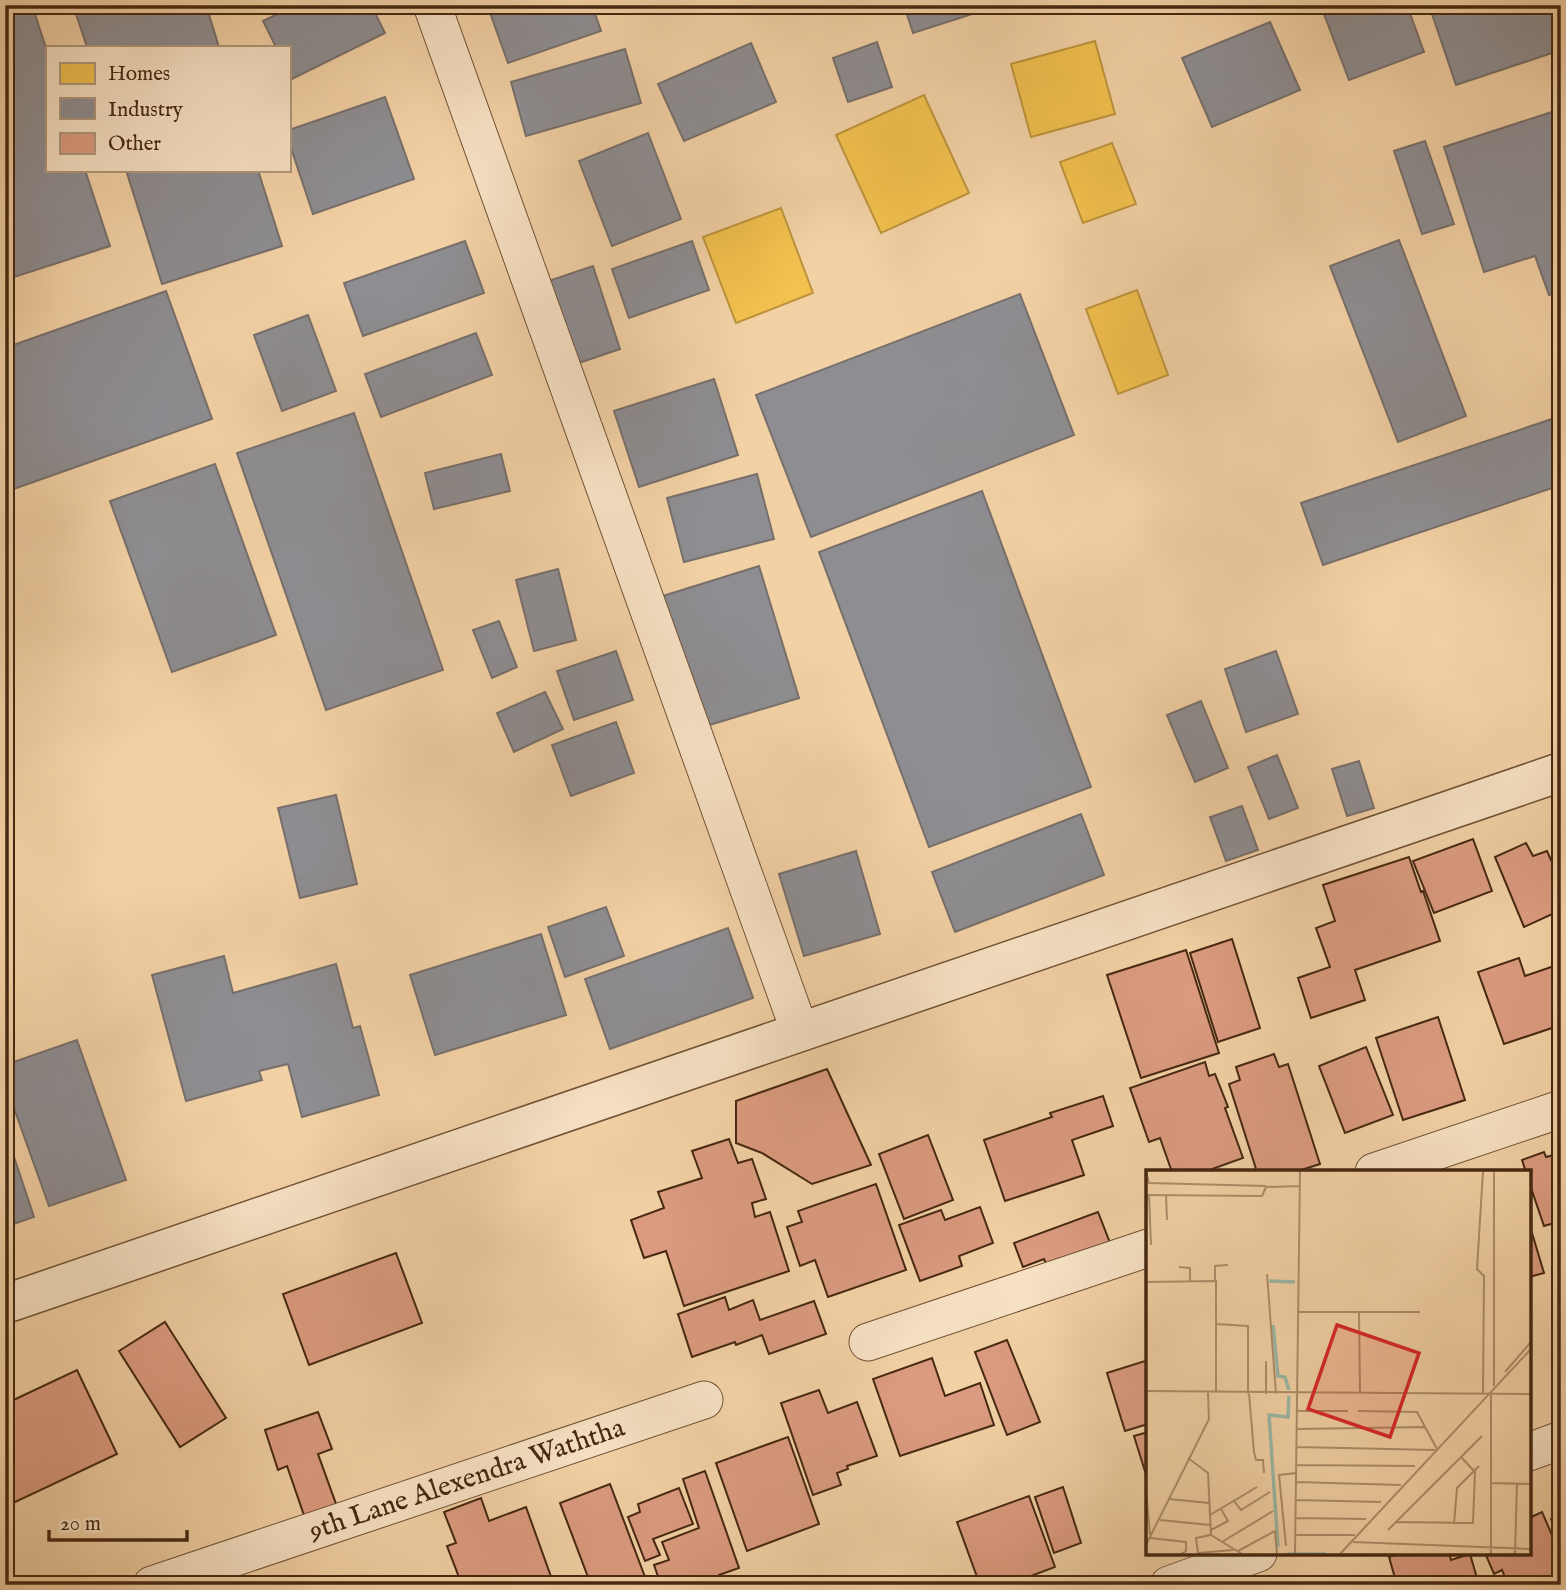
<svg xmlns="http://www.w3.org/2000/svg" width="1566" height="1590" font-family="'IM FELL English',serif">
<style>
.homes{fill:#f2c14e;stroke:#be933c;stroke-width:2}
.industry{fill:#8d8d92;stroke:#786f6b;stroke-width:2}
.building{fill:#db9b80;stroke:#462811;stroke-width:2}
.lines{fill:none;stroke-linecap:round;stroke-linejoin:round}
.minor-casing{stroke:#715236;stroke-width:39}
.tertiary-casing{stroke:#715236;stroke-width:41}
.minor{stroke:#f7e1c4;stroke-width:37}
.tertiary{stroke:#f7e1c4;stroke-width:38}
.labels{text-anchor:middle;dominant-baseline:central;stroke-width:7;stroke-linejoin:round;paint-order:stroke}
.street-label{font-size:28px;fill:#462811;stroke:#f7e1c4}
.inset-river{fill:none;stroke:#9bb7a5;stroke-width:3.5}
.inset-road{fill:none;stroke:#ad8d6a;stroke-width:2}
.view{fill:#d62828;fill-opacity:0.15;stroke:#d62828;stroke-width:3.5}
.inset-edge{fill:none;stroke:#462811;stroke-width:3.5}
</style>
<rect width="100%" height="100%" fill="#f2d1a5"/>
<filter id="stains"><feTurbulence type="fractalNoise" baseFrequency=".00286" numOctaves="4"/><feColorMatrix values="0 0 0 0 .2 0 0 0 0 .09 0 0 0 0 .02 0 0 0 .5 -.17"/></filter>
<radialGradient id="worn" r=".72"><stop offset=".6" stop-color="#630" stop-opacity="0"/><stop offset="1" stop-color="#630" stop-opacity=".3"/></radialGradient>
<g class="homes">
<path d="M1095,41l20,73 -84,23 -20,-73z"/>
<path d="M924,95l45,98 -88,40 -45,-98z"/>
<path d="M1112,143l24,61 -53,19 -23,-61z"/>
<path d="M781,208l32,85 -77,30 -33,-86z"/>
<path d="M1137,290l31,85 -50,19 -32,-85z"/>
</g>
<g class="industry">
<path d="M5,5h27l15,46v119h38l25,76 -105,34z"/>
<path d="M73,5h133l13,42h-132z"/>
<path d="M296,5h75l14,28 -93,46 -3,-7v-25h-13l-13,-26z"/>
<path d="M492,5h100l9,26 -93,32 -20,-56z"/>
<path d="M904,5h82l2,4 -75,24z"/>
<path d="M1347,5h60l17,47 -75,28 -25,-66z"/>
<path d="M1429,5h132v45l-105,35z"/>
<path d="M1270,22l30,68 -88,37 -30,-69z"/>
<path d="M877,42l15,45 -44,15 -15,-44z"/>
<path d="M751,43l25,59 -92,39 -26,-57z"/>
<path d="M625,49l16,54 -115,33 -15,-54z"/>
<path d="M385,97l29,82 -101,35 -24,-72v-12z"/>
<path d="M1561,109v182l-12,4 -14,-39 -51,16 -40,-125z"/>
<path d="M648,133l33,86 -69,27 -33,-85z"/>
<path d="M1425,141l29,83 -32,10 -28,-83z"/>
<path d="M126,170h132l24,76 -120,38z"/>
<path d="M1399,240l67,176 -68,26 -68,-176z"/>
<path d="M465,241l19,52 -121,43 -19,-53z"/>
<path d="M692,241l17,49 -80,28 -17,-49z"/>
<path d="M593,266l27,83 -47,16 -27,-83z"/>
<path d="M166,291l46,128 -207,73v-144z"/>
<path d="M1020,294l54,141 -263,102 -55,-142z"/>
<path d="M308,315l28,76 -54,20 -28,-76z"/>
<path d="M476,333l16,42 -111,42 -16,-43z"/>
<path d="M714,379l24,76 -99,32 -25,-76z"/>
<path d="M354,413l89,257 -117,40 -89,-257z"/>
<path d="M1561,416v69l-238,80 -22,-62z"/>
<path d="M501,454l9,37 -76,18 -9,-36z"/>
<path d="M215,464l61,171 -104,37 -62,-171z"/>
<path d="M757,474l17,65 -90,23 -17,-64z"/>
<path d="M982,491l109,296 -162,60 -110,-295z"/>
<path d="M759,566l40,132 -96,29 -40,-131z"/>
<path d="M558,569l18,71 -42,11 -18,-71z"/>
<path d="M499,621l18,46 -25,11 -19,-48z"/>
<path d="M616,651l17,49 -59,20 -17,-49z"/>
<path d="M1276,651l22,63 -52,18 -21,-63z"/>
<path d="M545,692l18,37 -49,23 -17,-39z"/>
<path d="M1201,701l27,67 -33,14 -28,-67z"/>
<path d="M616,722l18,51 -63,23 -19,-51z"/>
<path d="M1277,755l21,53 -29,11 -21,-52z"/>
<path d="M1359,761l15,47 -27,8 -15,-47z"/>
<path d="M336,795l21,89 -57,14 -22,-90z"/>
<path d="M1242,806l16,44 -32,11 -16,-44z"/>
<path d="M1081,814l23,61 -149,57 -23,-60z"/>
<path d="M856,851l24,83 -76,22 -25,-82z"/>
<path d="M606,907l18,49 -59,21 -17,-50z"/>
<path d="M728,928l25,70 -143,51 -25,-70z"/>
<path d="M541,934l25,81 -131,40 -25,-80z"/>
<path d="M224,956l9,37 103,-29 17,64 7,-2 19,69 -77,22 -14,-53 -29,7 3,9 -76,21 -34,-126z"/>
<path d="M77,1040l49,140 -77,26 -44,-123v-18z"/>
<path d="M5,1130l29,87 -29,10z"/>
</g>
<g class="building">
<path d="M1473,839l19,52 -58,22 -21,-52z"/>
<path d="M1526,843l7,13 14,-5 8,18 6,-2v43l-37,17 -29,-70z"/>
<path d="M1409,857l12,35 2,-1 17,50 -85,29 10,30 -54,18 -13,-40 32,-11 -14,-39 19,-7 -12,-36z"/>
<path d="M1232,939l28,89 -42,14 -28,-89z"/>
<path d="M1186,950l33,103 -78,25 -34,-103z"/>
<path d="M1519,958l6,18 32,-11 4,11v49l-57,19 -26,-72z"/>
<path d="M1438,1017l27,83 -62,20 -27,-82z"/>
<path d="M1366,1047l27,68 -48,18 -26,-67z"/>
<path d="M1274,1054l5,13 9,-3 32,100 -25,8h-38l-28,-88 11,-4 -4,-13z"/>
<path d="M1205,1062l4,14 6,-2 13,33 -3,1 18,50 -39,14h-32l-12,-34 -11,4 -19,-54z"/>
<path d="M827,1069l44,96 -59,19 -50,-31 -26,-10v-42z"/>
<path d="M1103,1096l10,30 -41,14 12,35 -79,26 -21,-61 68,-23 -2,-4z"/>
<path d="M928,1135l25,65 -49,19 -25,-65z"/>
<path d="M729,1139l9,24 14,-4 14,40 -14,4 3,14 15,-5 19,59 -105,35 -18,-55 -22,7 -13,-38 33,-12 -6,-16 44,-14 -10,-27z"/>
<path d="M1544,1152l2,5 15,-4v68l-17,5 -15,-44v-10h-3l-4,-12z"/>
<path d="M876,1184l30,86 -78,27 -13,-37 -15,6 -13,-39 15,-5 -4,-11z"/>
<path d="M980,1207l13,36 -34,13 3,10 -42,15 -21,-56 42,-15 4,10z"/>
<path d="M1098,1212l14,36 -63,23 -5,-12 -21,8 -9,-24z"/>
<path d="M1529,1223l15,50 -15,4z"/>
<path d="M396,1253l26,70 -113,42 -26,-71z"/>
<path d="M725,1297l4,13 24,-10 7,20 54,-19 12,33 -57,20 -7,-19 -26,10 -1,-3 -43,15 -14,-43z"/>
<path d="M165,1322l61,96 -46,29 -61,-96z"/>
<path d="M1007,1340l33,82 -33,13 -32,-83z"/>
<path d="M932,1358l13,38 35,-13 14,42 -94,31 -27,-77z"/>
<path d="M1148,1360v64l-23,7 -18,-58z"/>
<path d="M77,1370l40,84 -106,50 -6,-11v-89z"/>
<path d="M819,1390l9,23 29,-11 20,54 -30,10 1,3 -11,4 4,12 -28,10 -32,-92z"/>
<path d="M318,1412l14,37 -14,5 22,61 -32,12 -21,-61 -9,4 -13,-40z"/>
<path d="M1148,1432v49l-14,-45z"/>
<path d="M788,1437l31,87 -72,27 -31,-88z"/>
<path d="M705,1471l34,97 -20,7 1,4 -16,6h-43l-7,-20 15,-5 -7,-18 37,-14 -16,-49z"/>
<path d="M610,1484l38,101h-57l-31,-82z"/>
<path d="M1063,1487l18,56 -27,10 -19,-56z"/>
<path d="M679,1488l14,36 -40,15 7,16 -15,6 -17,-44 12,-5 -2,-8z"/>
<path d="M1029,1496l26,71 -48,18h-27l-23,-63z"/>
<path d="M481,1498l8,23 37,-14 28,78h-92l-15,-39 9,-3 -12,-31z"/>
<path d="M1542,1512l19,44v29h-53l-6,-15 -8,4 -9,-21h44v-35z"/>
<path d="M1561,1516v28l-10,-25z"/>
<path d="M1401,1553h48l2,7 19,-6 9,31h-82l-8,-28z"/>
</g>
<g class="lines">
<g class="minor-casing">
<g id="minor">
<path d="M432,5l368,1027"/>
<path d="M1374,1172l187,-63"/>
<path d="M868,1342l280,-94"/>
<path d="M1529,1452l32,-12"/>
<path id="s1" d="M152,1585l552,-185"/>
<path d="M1169,1585l89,-32"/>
</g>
</g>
<g class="tertiary-casing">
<path id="tertiary" d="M5,1304l1556,-532"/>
</g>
<use href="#minor" class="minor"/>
<use href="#tertiary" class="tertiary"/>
</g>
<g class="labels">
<g class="street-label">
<text stroke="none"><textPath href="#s1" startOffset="332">9th Lane Alexendra Waththa</textPath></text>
</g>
</g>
<g transform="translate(1146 1170)">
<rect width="385" height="385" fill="#f2d1a5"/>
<path class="inset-river" d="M123,111l26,1M127,155l5,51 7,1 4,13M132,377l-9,-132 19,2 1,-21M141,384h39"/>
<path class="inset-road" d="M337,1l-6,98 7,7 -1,118M0,2l3,11 117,3M0,25l116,1 4,-9 34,-1M3,25l2,50M20,25l1,25M33,97l11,1v13M121,104l9,120M69,110v-14l13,-1M0,112l70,-1v111M213,141l1,82M152,142h122M70,154l32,2v68M120,191v33M359,202l26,-30M348,216v-215M0,221l385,3M103,224l5,58 2,8h7l1,13M151,241h51M212,241l59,1 20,37M151,259l129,-2M151,277l138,3M42,288l20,15 3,62 31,19M150,295l119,1M150,312l105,3M345,313l40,1M0,319l4,46M23,329l40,4M150,330l85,2M88,331l7,9 29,-18M64,345l47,-28M149,348l71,1M14,350l50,5M249,352l78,1 2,-51 -14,-15M308,354l3,-36 22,-22M65,360l17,-9 -7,-12M242,360l94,-94M64,365l-14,3 2,15 35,-3M149,365h60M4,368l36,4v9l-5,3M76,372l51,-31M207,372l178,7M0,375l63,-126 -1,-26M140,376l-7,-71 17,-2M92,381l37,-20 2,23M149,384l5,-383M194,384l191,-205M345,384v-159M369,384l2,-71"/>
<path class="view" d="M191,155l82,28 -29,84 -82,-28z"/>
<rect width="385" height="385" class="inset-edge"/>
</g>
<rect width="1566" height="1590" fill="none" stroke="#f2d1a5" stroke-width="28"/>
<rect x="7" y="7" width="1552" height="1576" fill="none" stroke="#462811" stroke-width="3.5"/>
<rect x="14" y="14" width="1538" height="1562" fill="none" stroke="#462811" stroke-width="2"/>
<rect x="46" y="46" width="245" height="126" fill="#f7e1c4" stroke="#b0977c" stroke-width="2"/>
<rect x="60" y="63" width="35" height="21" fill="#f2c14e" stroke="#b0977c" stroke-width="2"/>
<text x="108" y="80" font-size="21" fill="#462811">Homes</text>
<rect x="60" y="98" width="35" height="21" fill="#8d8d92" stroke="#b0977c" stroke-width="2"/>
<text x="108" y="116" font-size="21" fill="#462811">Industry</text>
<rect x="60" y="133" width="35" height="21" fill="#db9b80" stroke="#b0977c" stroke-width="2"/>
<text x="108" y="150" font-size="21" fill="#462811">Other</text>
<path d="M49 1530v10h138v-10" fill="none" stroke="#462811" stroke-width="3.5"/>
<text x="60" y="1530" font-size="21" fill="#462811" stroke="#f7e1c4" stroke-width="5" paint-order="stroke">20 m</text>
<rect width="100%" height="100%" filter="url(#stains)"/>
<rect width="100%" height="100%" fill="url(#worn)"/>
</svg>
